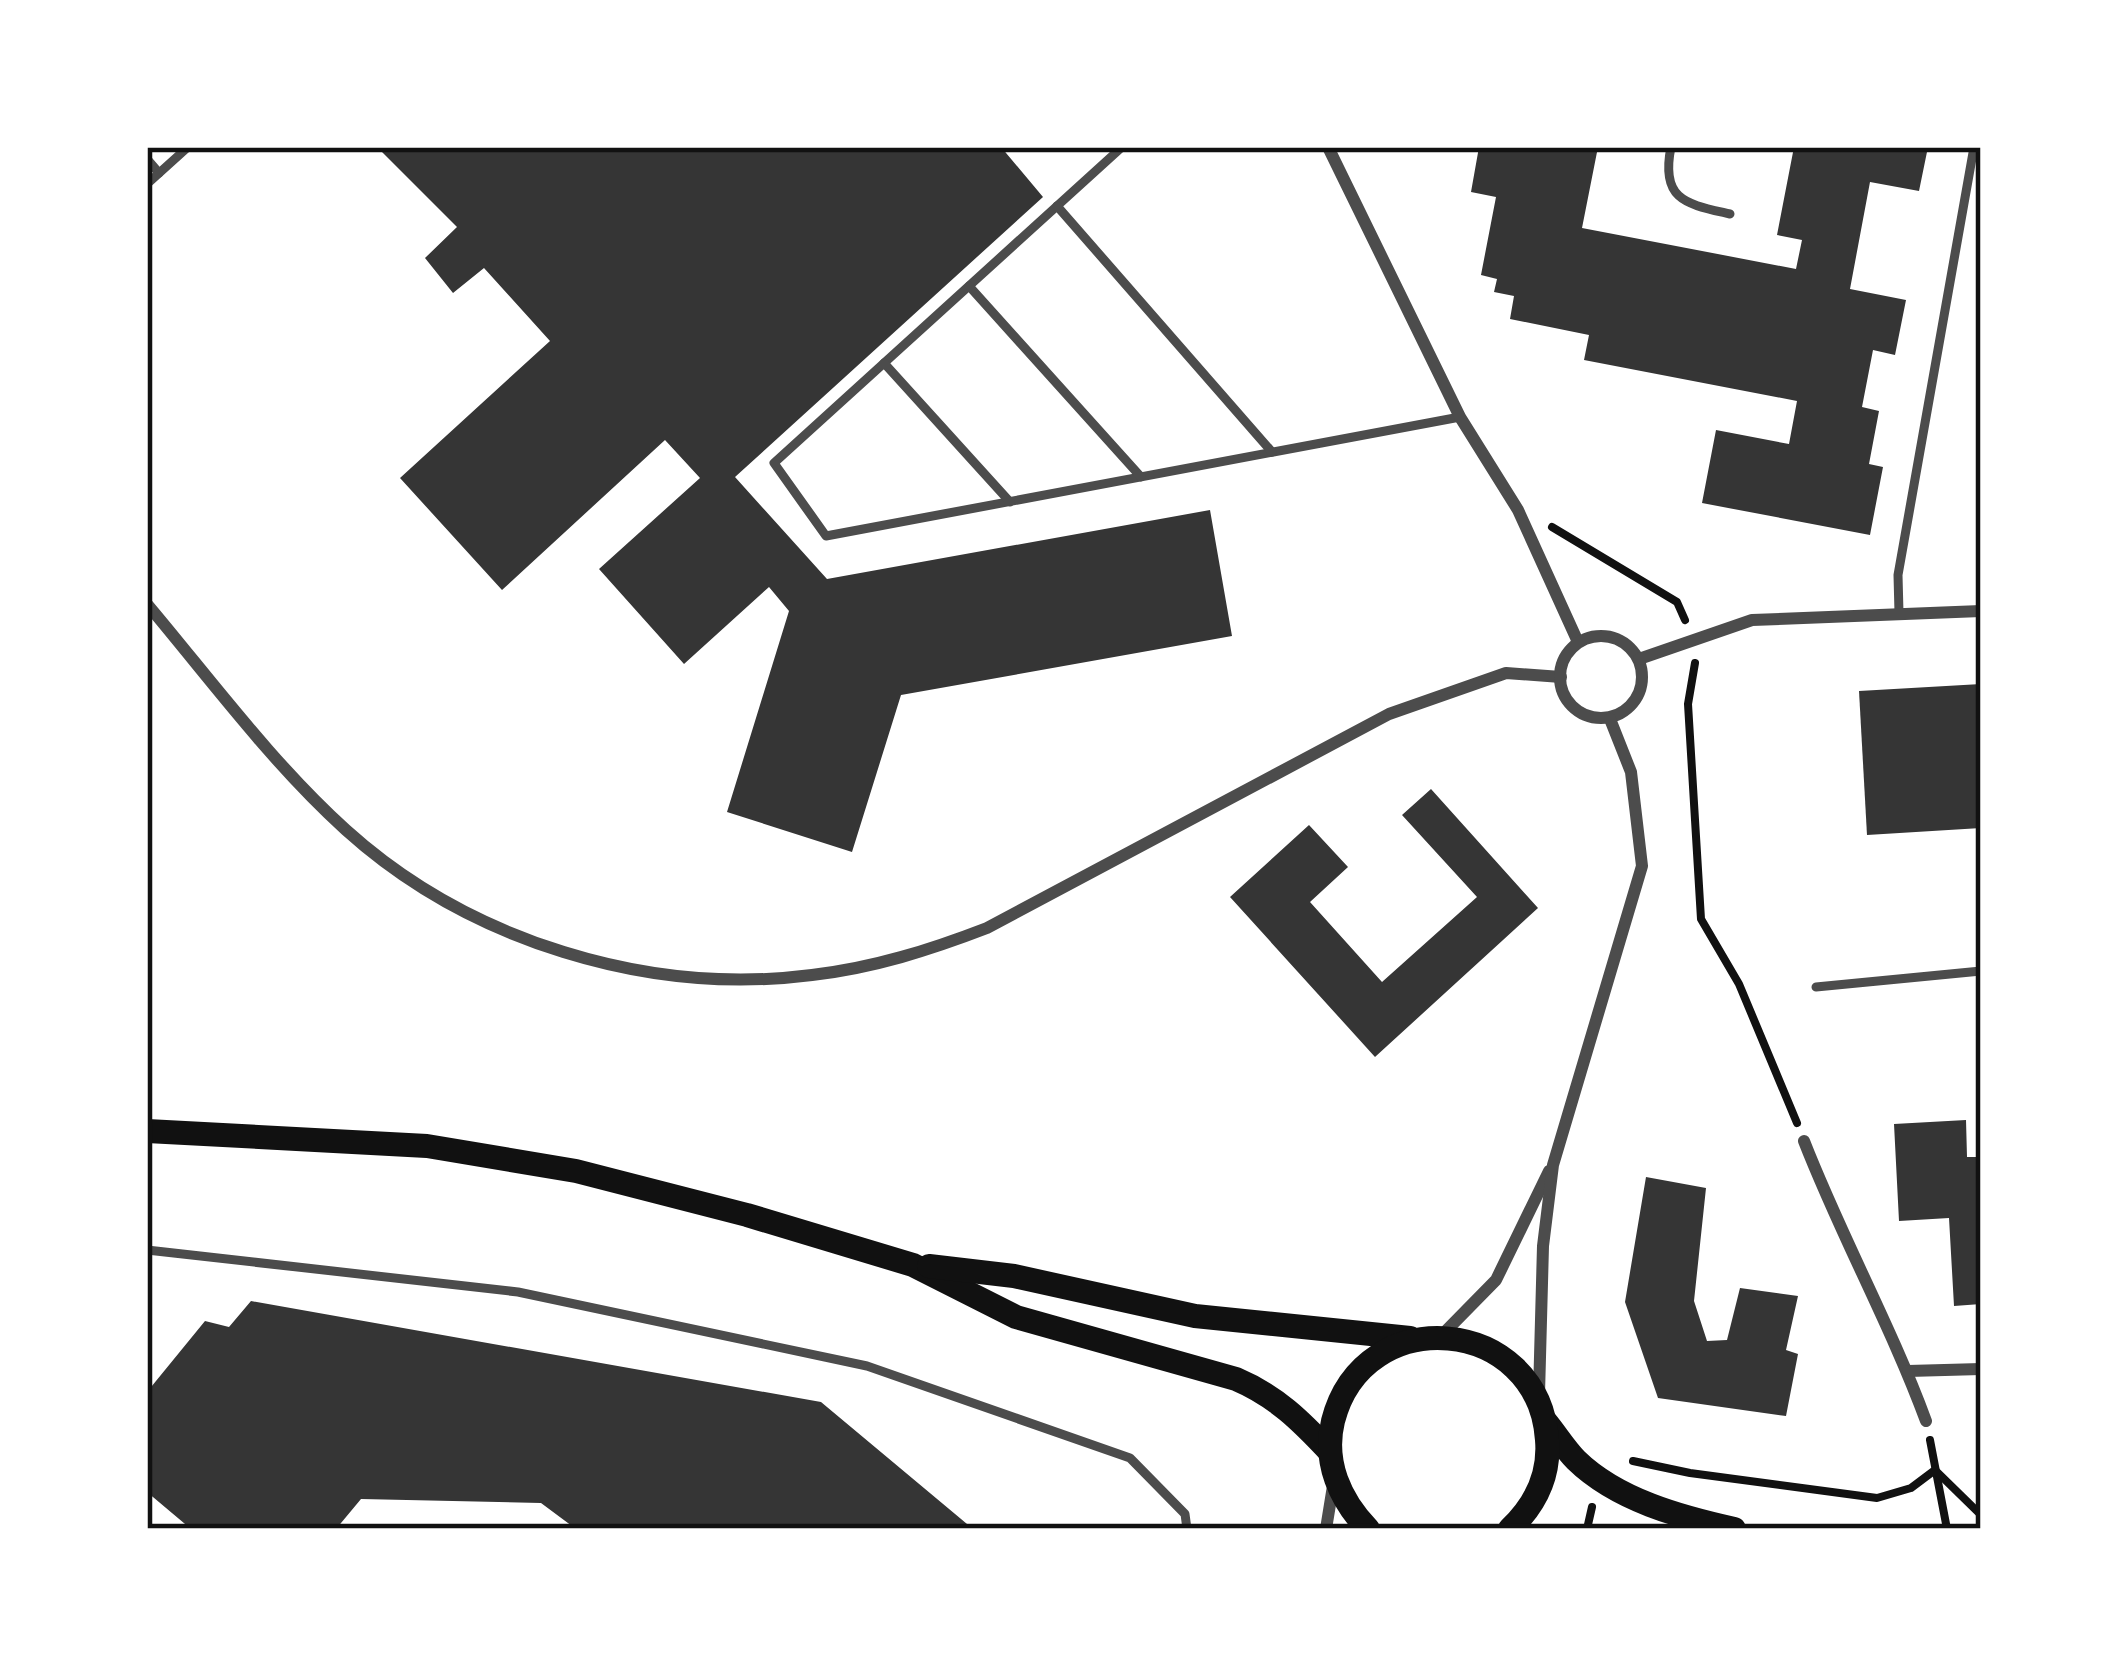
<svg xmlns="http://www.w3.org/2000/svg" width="2128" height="1676" font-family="'Asap Condensed',sans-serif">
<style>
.building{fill:#353535}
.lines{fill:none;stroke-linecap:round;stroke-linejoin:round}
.path{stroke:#111;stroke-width:8}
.service{stroke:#4c4c4c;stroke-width:9}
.minor{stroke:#4c4c4c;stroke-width:12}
.secondary{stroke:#111;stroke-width:24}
.neatline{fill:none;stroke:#111;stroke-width:4.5}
</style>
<rect width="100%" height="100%" fill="#fff"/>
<g class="building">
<path d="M377,147h624l42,50 -308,280 92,102 383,-69 22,126 -331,59 -49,157 -125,-40 62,-201 -20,-24 -85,77 -85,-95 101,-91 -35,-38 -163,150 -102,-112 150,-137 -66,-73 -31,25 -28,-35 32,-31z"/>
<path d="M1479,147h119l-16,81 214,41 6,-29 -25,-5 17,-88h134l-9,44 -49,-9 -20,107 56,11 -11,55 -22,-5 -11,57 17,4 -10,53 14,3 -13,68 -168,-32 14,-73 73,14 8,-43 -213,-41 5,-25 -79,-16 4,-23 -20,-4 3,-13 -16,-4 15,-78 -25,-5z"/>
<path d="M1981,684v144l-114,7 -8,-144z"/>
<path d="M1431,789l107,119 -163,149 -145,-160 79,-72 39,42 -38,35 72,80 95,-85 -75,-82z"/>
<path d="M1966,1120l1,37h14v147l-27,2 -5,-88 -50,3 -5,-97z"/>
<path d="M1646,1177l60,11 -12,113 13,40 20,-1 13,-52 58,8 -12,54 12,4 -12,62 -128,-18 -33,-96z"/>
<path d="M251,1301l570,101 152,127h-397l-35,-26 -180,-4 -25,30h-145l-44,-37v-100l58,-71 24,6z"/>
</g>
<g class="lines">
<g class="path">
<path d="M1552,527l125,75 8,18"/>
<path d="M1695,663l-7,41 13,215 38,65 58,139"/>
<path d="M1930,1440l17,89"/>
<path d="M1633,1461l57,12 187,25 34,-10 24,-18 46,45"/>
<path d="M1587,1529l5,-22"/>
</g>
<g class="service">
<path d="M1122,147l-348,316 52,73 634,-119"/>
<path d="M1671,147c-11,54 16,57 59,67"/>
<path d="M147,159l12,14"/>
<path d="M147,184l41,-37"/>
<path d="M1057,206l215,246"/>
<path d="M969,286l172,191"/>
<path d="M884,363l126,139"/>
<path d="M1899,613l-1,-38 76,-428"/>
<path d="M1816,987l165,-16"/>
<path d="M147,1250l371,42 349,74 263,92 55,56 2,15"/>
</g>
<g class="minor">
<path d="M1328,147l132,270 58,93 60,132"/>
<path d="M147,604c64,76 125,159 199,226 123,111 302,166 466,145 61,-7 118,-25 175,-47l402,-214 117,-41 55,4"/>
<circle cx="1601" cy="677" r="41"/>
<path d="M1639,659l113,-39 229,-9"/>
<path d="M1804,1141c37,95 87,185 122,280"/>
<path d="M1440,1337l56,-57 53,-109"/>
<path d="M1908,1371l73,-2"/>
<path d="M1539,1394l4,-148 10,-81 89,-299 -11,-94 -21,-53"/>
<path d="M1326,1529l7,-43"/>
</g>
<g class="secondary">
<path d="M147,1131l280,15 149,25 171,44 166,50 103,52 220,62c40,17 65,42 94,73"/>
<path d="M929,1266l85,10 181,40 215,22"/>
<path d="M1546,1422c10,12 19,27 30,38 41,40 104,57 158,69"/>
<path d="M1368,1529c-28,-29 -45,-67 -35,-108 31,-121 206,-105 214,19 3,35 -12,65 -37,89"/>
</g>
</g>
<rect width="2128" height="1676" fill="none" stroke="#ffffff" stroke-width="300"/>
<rect x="150" y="150" width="1828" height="1376" class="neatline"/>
</svg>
